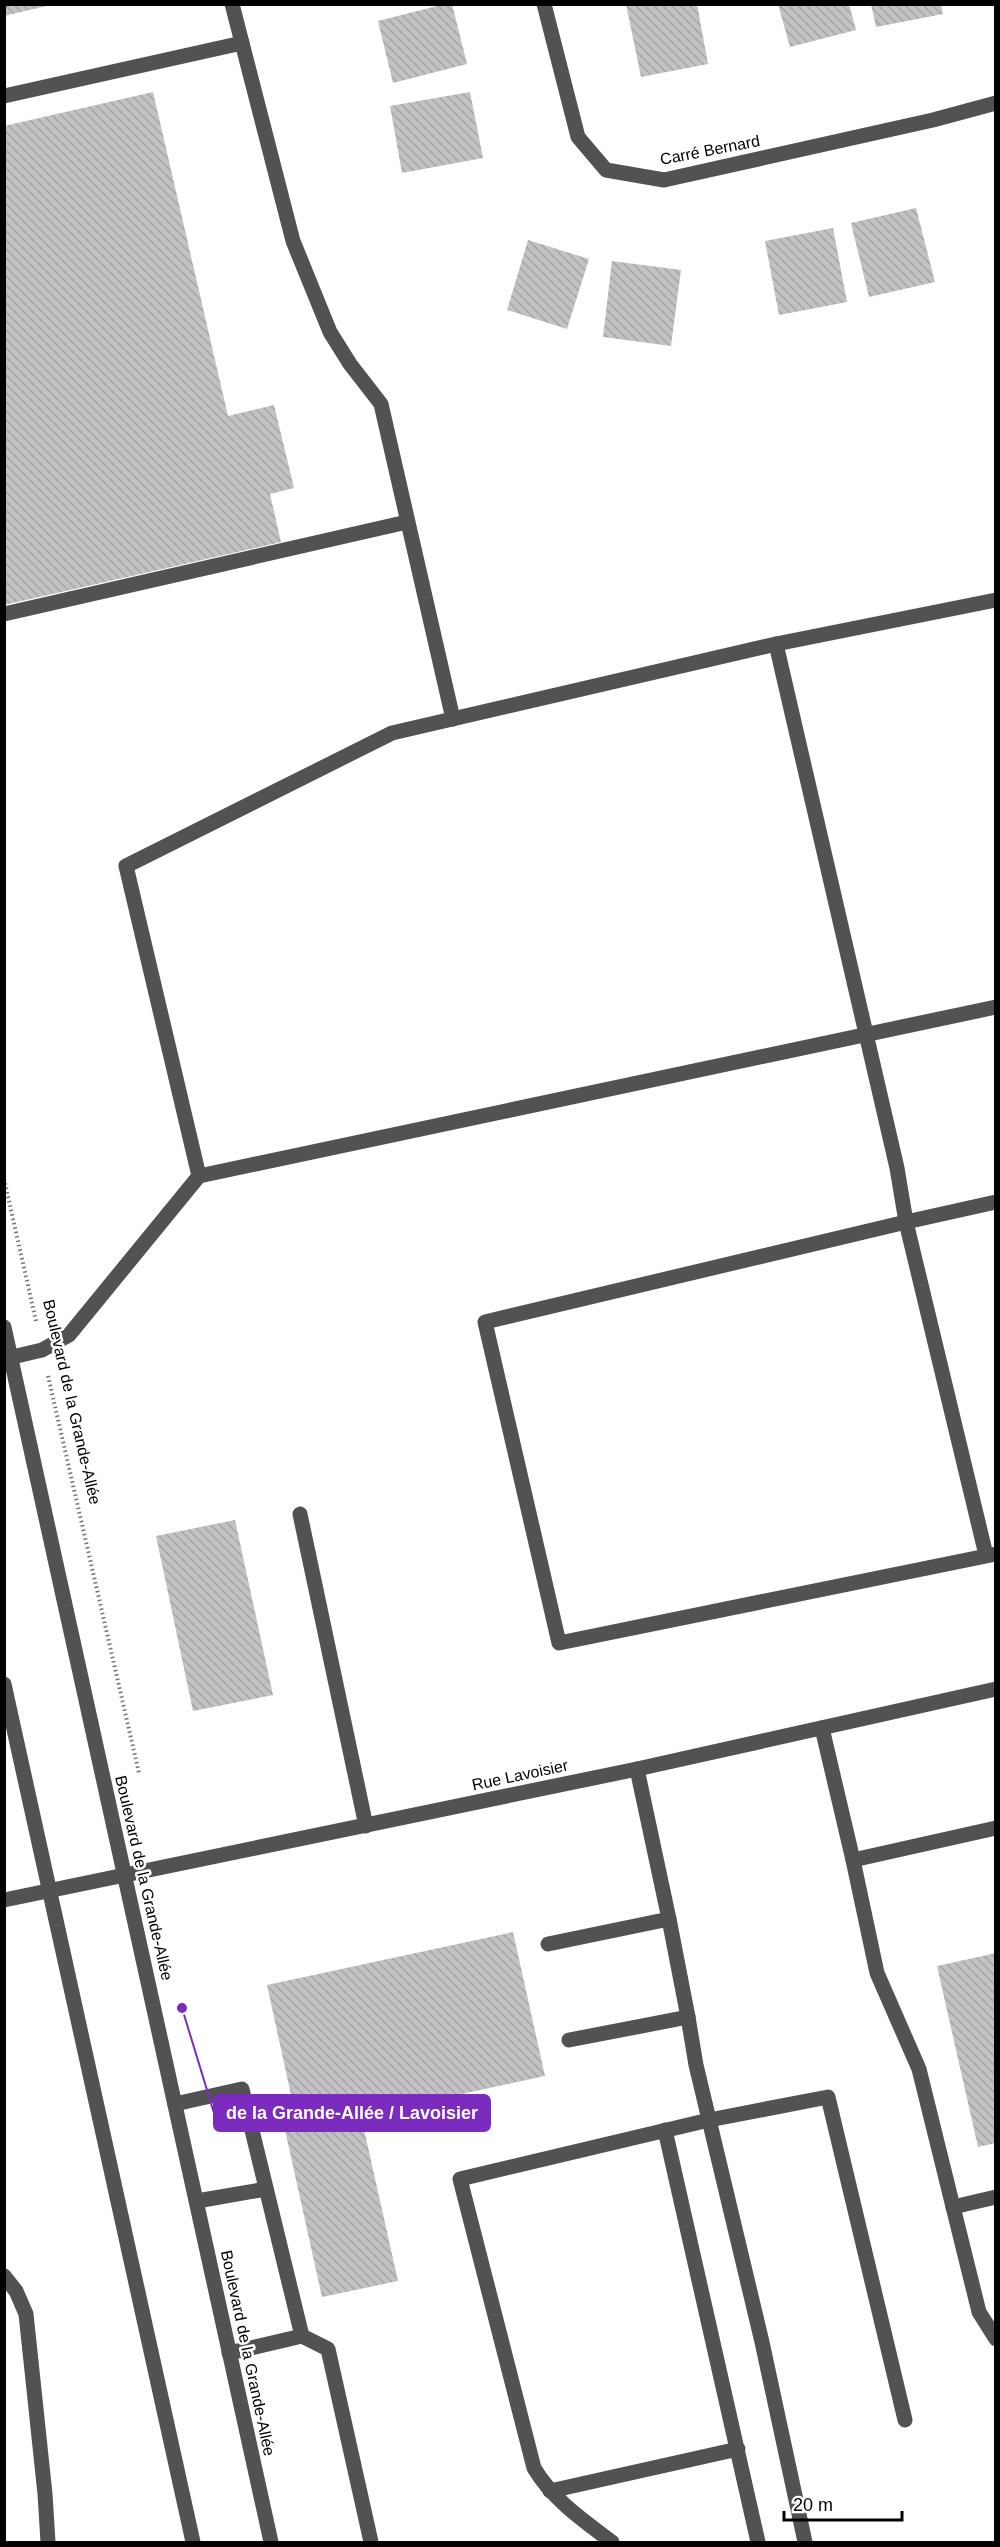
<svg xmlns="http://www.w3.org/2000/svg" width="1000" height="2547" font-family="Helvetica,sans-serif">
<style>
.building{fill:url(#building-back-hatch)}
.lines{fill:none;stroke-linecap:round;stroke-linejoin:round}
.path{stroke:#747474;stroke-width:4;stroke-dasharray:1.5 3;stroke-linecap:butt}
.minor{stroke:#525252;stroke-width:15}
.labels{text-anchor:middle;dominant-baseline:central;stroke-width:5;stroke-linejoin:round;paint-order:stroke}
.street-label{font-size:16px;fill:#000;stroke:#fff}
.leader{fill:none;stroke:#7b2cbf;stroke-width:2}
.callout-dot{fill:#7b2cbf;stroke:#fff;stroke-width:2}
.callout{fill:#7b2cbf;stroke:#7b2cbf;stroke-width:2}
.callout-label{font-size:18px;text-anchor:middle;font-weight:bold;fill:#fff}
</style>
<defs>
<pattern id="building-back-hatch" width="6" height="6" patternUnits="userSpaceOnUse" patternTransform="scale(1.5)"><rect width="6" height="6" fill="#c2c2c2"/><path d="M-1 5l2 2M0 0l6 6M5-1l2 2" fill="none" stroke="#a5a5a5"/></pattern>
</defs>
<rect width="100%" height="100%" fill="#fff"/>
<g class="building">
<path d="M4,4h47v1l-47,11z"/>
<path d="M445,4h7l15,60 -74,19 -15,-62z"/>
<path d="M626,4h71l11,60 -67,13z"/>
<path d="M778,4h71l7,26 -66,17z"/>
<path d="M871,4h70l2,10 -67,13z"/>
<path d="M153,92l75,324 46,-11 20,83 -24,6 11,48 -277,63v-479z"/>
<path d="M470,92l13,66 -81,15 -12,-67z"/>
<path d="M916,208l19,74 -66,15 -18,-74z"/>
<path d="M833,228l14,74 -68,13 -14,-74z"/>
<path d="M528,240l61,19 -22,70 -60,-19z"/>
<path d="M612,261l69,9 -10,76 -68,-9z"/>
<path d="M235,1520l38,175 -80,16 -37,-175z"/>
<path d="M513,1932l32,144 -184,40 37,165 -76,16 -37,-167 13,-3 -31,-142z"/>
<path d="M996,1953v190l-18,4 -41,-181z"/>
</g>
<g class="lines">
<g class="path">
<path d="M4,1179l32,142"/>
<path d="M48,1376l91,397"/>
</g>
<g class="minor">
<path d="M232,4l61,237 37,91 20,32 31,40 72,315"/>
<path d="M544,4l34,133 28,33 58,10 269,-60 63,-17"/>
<path d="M4,96l238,-53"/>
<path d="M4,614l403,-92"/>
<path d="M776,644l220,-44"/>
<path d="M996,1007l-797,169 -73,-310 266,-133 384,-89 121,524 9,54 90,-20"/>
<path d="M4,1327l267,1215"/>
<path d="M4,1359l38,-9 27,-15 130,-159"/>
<path d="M300,1514l66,312"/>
<path d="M986,1555l-80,-333 -421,100 74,321 437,-89"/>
<path d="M4,1684l189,858"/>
<path d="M822,1728l31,132 143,-32"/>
<path d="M853,1860l24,113 42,96 60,243 17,27"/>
<path d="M4,1900l633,-131 359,-80"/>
<path d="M548,1944l121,-25 -32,-150"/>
<path d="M688,2017l8,48 66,277 43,200"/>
<path d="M569,2040l119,-23 -19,-98"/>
<path d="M175,2104l67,-15 60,247"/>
<path d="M665,2130l93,412"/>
<path d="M197,2201l69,-12"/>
<path d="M953,2207l43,-10"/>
<path d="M4,2276l12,15 10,23 19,180 3,48"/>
<path d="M229,2353l73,-17 26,13 43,193"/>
<path d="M550,2491l188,-42"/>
<path d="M612,2542c-28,-21 -59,-42 -78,-74l-74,-289 249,-59 119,-23 77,323"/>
</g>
</g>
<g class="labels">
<g class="street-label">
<text transform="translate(710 150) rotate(-11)">Carré Bernard</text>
<text transform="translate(72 1402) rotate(77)">Boulevard de la Grande-Allée</text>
<text transform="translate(520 1775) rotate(-12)">Rue Lavoisier</text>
<text transform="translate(144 1878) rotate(77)">Boulevard de la Grande-Allée</text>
<text transform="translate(248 2353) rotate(78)">Boulevard de la Grande-Allée</text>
</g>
</g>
<path class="leader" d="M182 2008L214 2113"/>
<circle class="callout-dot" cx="182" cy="2008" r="6"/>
<rect class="callout" x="214" y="2095" width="276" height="36" rx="6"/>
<g class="callout-label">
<text x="352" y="2119">de la Grande-Allée / Lavoisier</text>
</g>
<rect width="1000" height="2547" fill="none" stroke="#000000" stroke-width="12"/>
<path d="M784 2511v9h118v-9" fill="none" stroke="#000000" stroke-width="3"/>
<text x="793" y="2511" font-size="18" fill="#000000" stroke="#ffffff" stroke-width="4.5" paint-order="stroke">20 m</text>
</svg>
